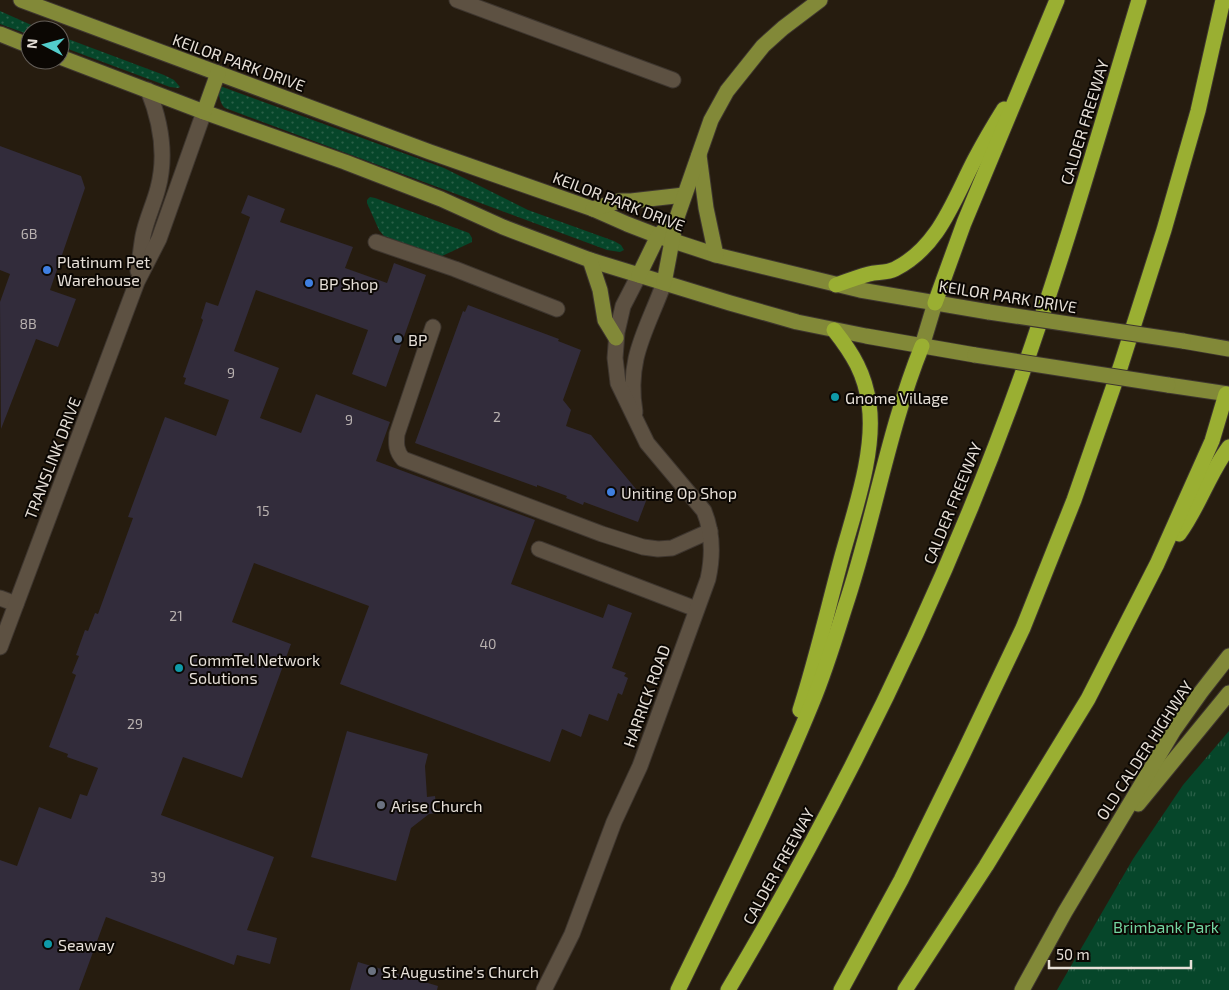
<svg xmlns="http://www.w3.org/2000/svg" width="1229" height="990" font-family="'Exo 2',sans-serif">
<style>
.grass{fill:url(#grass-dots)}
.park{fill:url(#park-tufts)}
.building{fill:#322c3b}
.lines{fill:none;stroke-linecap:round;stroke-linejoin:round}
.minor-casing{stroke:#3e362f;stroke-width:17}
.major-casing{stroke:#3e362f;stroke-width:17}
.highway-casing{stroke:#3e362f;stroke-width:17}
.minor{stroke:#5d5142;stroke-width:15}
.major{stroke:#828938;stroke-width:15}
.highway{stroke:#9aaf32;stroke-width:15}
.major-bridge-casing{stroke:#3e362f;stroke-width:17;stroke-linecap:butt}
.major-bridge{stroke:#828938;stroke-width:15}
.shop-dot{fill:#3f7fe0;stroke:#0b0703;stroke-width:2}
.service-dot{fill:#5c6f8a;stroke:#0b0703;stroke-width:2}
.culture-dot{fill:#0f9aa8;stroke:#0b0703;stroke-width:2}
.worship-dot{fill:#6b7280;stroke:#0b0703;stroke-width:2}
.labels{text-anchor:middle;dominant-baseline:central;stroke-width:4;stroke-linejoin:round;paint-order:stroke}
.number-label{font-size:14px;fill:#b9b2b0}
.street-label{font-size:16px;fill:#e6dfd7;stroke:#0b0703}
.poi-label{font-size:16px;fill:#e6dfd7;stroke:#0b0703;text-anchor:start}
.park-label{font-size:16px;fill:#74d6a1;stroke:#0b0703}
</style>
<defs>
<pattern id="grass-dots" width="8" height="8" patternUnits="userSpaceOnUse" patternTransform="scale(1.25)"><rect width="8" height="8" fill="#06462a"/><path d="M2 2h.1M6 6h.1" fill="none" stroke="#2a6048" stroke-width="1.8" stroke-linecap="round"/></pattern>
<pattern id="park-tufts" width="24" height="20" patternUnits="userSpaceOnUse" patternTransform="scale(1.25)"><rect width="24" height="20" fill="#06462a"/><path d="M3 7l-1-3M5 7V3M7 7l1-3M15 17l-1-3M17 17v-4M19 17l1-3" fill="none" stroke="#2a6048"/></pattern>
</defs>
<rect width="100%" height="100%" fill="#261c0f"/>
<g class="grass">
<path d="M0,11l38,17 5,2h-13v5l-30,-11z"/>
<path d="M60,36l104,39 10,5 6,7 -2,1 -8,-1 -110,-41z"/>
<path d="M220,86l224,82 84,42 86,31 7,4 3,5 -4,2 -13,-2 -382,-142c-5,-4 -6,-13 -7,-20z"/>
<path d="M370,197l5,1 94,35 3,5v4l-32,15 -56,-21 -5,-6 -12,-27v-3z"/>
</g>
<path class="park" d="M1229,731v259h-172l76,-131 50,-74z"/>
<g class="building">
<path d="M0,146l81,30 4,12 -35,102 26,9 -18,48 -22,-8 -35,90 -1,-127 10,-28 -10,-4z"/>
<path d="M248,195l37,14 -5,13 73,25 -8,21 42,15 7,-20 32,12 -40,112 -34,-13 16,-44 -112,-40 -22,61 45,17 -19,50 41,15 15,-39 74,28 -14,39 159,59 -24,64 92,34 5,-14 24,9 -20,55 14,5 -2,3 4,2 -6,17 -4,-2 -10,28 -19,-7 -8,23 -19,-8 -12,33 -210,-78 29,-78 -115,-43 -22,59 59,22 -49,134 -59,-21 -22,58 113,42 -27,73 30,8 -7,26 -33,-9 -3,10 -128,-48 -27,73h-79v-130l17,6 22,-59 32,12 9,-25 7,2 11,-28 -31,-11 1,-3 -19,-7 27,-72 -4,-2 7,-17 -3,-1 9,-25 3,1 7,-18 3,1 35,-96 -5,-1 37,-100 51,19 13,-36 -45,-16 2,-6 -3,-1 20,-57 -2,-2 5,-16 12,4 32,-89 -9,-4z"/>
<path d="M468,305l91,34 -1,2 23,9 -18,50 8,10 -5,16 25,9 55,66 -8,21 -54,-20 -1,3 -17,-7 1,-2 -30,-11v2l-122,-44 48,-132 2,1z"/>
<path d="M347,731l81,23 -3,12 2,31 8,-1 2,17 -8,1 -18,14 -15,53 -85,-24z"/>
<path d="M358,962l80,24 -1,4h-87z"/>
</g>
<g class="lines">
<g class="minor-casing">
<g id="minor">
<path d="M457,0l216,80"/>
<path d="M376,242l79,27 102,40"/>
<path d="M138,271c2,-12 3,-24 5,-35 3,-16 11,-32 15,-48 9,-34 3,-66 -10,-98"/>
<path d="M433,327l-36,107c-1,10 -1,17 6,25l199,75 41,13 15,2 14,-1 38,-17"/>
<path d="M635,412c-9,-54 12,-82 29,-129"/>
<path d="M539,549l157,60"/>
<path d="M0,598l16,6"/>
<path d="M0,647l137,-365 22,-43 45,-127"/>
<path d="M544,990l28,-56 42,-112 26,-56 68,-187c5,-23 5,-46 -4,-68l-57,-68 -29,-60 -3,-25 2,-26 6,-26 16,-31"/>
</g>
</g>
<g class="major-casing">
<g id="major">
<path d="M21,0l409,152 163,57 34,15 31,12 58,19 144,35 129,22"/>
<path d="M0,34l30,12"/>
<path d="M60,57l144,55 141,50 96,37 62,28 87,33 140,43 67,19 69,14 109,19"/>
<path d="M204,112l14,-39"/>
<path d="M699,155l7,53 10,47"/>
<path d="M593,209l26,-8h12l53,-6"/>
<path d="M590,260l10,30 5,30 11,18"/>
<path d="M639,275l19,-39 7,-7"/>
<path d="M664,283l12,-63 35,-100 16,-29 36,-45 20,-18 37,-28"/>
<path d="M1183,341l46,8"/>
<path d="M922,346l13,-43"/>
<path d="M1168,385l61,9"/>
<path d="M1138,804l91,-111"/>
<path d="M1022,990l43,-78 109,-182 27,-38 28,-36"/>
</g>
</g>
<g class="highway-casing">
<g id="highway">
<path d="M836,285c11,-4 22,-8 33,-11 8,-2 18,-1 26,-5 44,-22 59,-70 80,-110 9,-17 19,-34 29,-50"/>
<path d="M935,303l29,-80 93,-223"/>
<path d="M1179,534c20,-27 30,-61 50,-87"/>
<path d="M800,710c16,-50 28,-102 42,-154 12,-44 34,-105 27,-152 -4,-30 -16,-50 -35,-74"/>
<path d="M678,990c46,-95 94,-189 134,-287 13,-31 23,-64 33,-96 29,-86 43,-177 77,-261"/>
<path d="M728,990c116,-195 217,-400 293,-613 44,-124 80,-251 118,-377"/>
<path d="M841,990l60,-110 62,-126 60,-126 51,-128 47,-135 43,-135 34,-119 25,-111"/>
<path d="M905,990l81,-124 102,-167 69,-135 55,-123 14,-47"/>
</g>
</g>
<use href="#minor" class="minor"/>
<use href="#major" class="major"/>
<use href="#highway" class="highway"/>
<g class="major-bridge-casing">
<g id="major-bridge">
<path d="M989,312l194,29"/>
<path d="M975,355l193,30"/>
</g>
</g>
<use href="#major-bridge" class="major-bridge"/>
</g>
<g class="shop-dot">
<circle cx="47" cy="270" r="5"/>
<circle cx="309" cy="283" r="5"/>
<circle cx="611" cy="492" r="5"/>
</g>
<circle class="service-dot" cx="398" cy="339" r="5"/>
<g class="culture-dot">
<circle cx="835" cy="397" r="5"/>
<circle cx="179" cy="668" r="5"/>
<circle cx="48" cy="944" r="5"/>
</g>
<g class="worship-dot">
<circle cx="381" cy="805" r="5"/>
<circle cx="372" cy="971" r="5"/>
</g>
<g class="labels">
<g class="number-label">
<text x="29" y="233">6B</text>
<text x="28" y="323">8B</text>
<text x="231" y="372">9</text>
<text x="497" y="416">2</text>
<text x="349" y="419">9</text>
<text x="263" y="510">15</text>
<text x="176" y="615">21</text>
<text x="488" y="643">40</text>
<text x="135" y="723">29</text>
<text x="158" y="876">39</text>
</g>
<g class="street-label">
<text transform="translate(239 62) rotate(20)">KEILOR PARK DRIVE</text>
<text transform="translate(1084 122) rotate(-73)">CALDER FREEWAY</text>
<text transform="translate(619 201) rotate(21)">KEILOR PARK DRIVE</text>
<text transform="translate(1008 296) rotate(9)">KEILOR PARK DRIVE</text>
<text transform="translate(52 458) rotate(-69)">TRANSLINK DRIVE</text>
<text transform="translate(952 503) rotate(-68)">CALDER FREEWAY</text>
<text transform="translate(646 696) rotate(-70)">HARRICK ROAD</text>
<text transform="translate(1144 750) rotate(-57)">OLD CALDER HIGHWAY</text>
<text transform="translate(778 866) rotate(-61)">CALDER FREEWAY</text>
</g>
<g class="poi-label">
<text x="57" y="261">Platinum Pet<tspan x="57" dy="18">Warehouse</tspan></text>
<text x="319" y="283">BP Shop</text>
<text x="408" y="339">BP</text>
<text x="845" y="397">Gnome Village</text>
<text x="621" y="492">Uniting Op Shop</text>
<text x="189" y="659">CommTel Network<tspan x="189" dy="18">Solutions</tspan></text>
<text x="391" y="805">Arise Church</text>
<text x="58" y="944">Seaway</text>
<text x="382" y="971">St Augustine's Church</text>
</g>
<g class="park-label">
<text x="1166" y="926">Brimbank Park</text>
</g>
</g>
<g transform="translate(45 45) rotate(276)"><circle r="24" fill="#0b0703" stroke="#635d58"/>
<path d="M0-4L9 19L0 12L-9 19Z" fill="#53cdcb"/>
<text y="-8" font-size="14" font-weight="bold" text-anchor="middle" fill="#e6dfd7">N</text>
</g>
<path d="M1049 960v8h142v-8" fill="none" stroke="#e6dfd7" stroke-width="2.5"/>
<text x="1056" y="960" font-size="15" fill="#e6dfd7" stroke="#0b0703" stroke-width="4" paint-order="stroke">50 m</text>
</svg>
